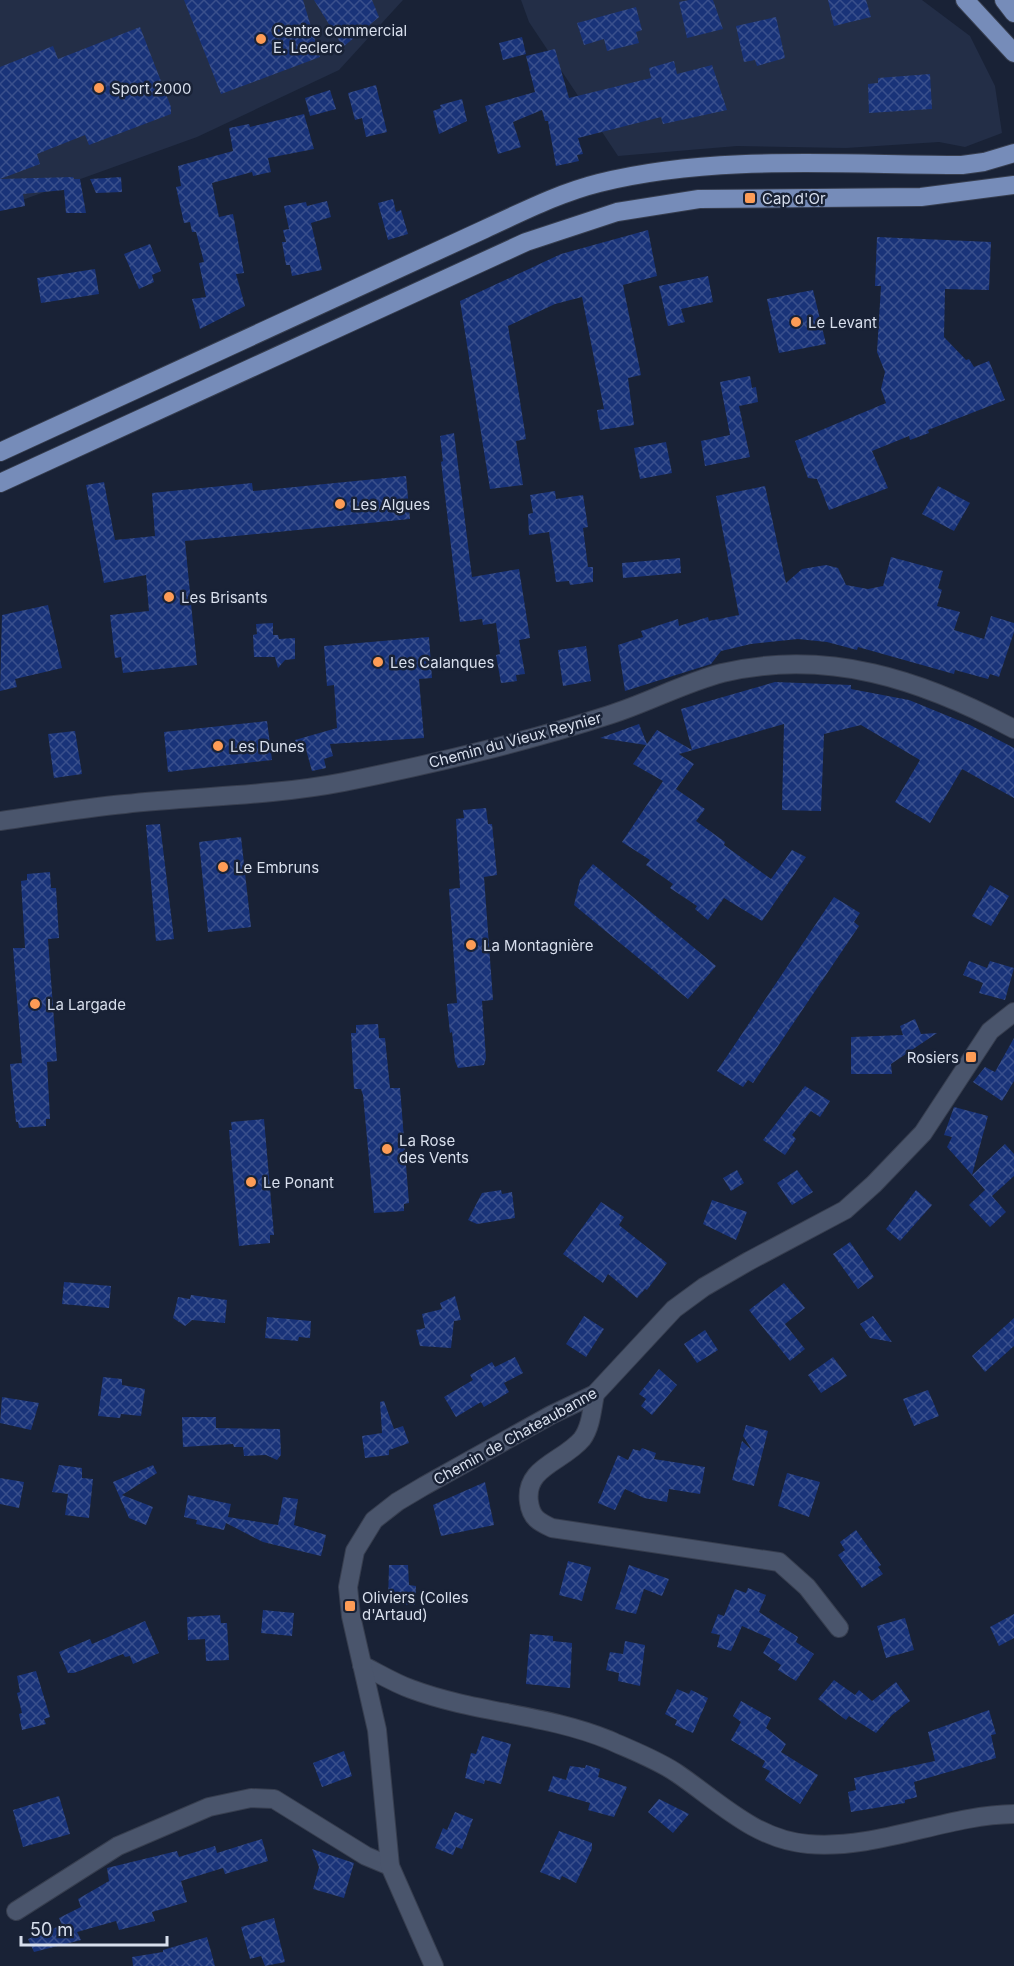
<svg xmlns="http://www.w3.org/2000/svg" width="1014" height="1966" font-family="Inter,sans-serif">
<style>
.built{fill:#232e47}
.building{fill:url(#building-cross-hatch)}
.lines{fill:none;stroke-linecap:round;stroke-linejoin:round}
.minor-casing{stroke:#373e4f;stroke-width:20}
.major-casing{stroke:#373e4f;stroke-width:20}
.minor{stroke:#4a556c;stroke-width:18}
.major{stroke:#768cb9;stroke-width:18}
.poi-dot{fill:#fd9c56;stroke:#192236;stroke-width:2}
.labels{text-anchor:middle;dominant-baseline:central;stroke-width:5;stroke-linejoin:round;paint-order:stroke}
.poi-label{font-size:15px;fill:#d8dfed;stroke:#192236;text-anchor:start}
.street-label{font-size:15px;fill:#d8dfed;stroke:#192236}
</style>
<defs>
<pattern id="building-cross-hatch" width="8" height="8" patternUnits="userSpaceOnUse" patternTransform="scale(1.5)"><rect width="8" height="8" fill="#193379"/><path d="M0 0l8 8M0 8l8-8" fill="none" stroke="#3a508c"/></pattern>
</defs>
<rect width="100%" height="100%" fill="#192236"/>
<g class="built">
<path d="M0,0h403l-64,70 -142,67 -197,71z"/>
<path d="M521,0h401l48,36 25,50 7,47 -37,14 -26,-5 -93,6 -109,-2 -119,10 -89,-134z"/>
</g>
<g class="building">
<path d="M184,0h119l17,57 -99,37z"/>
<path d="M314,0h58l7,17 -36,30z"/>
<path d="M689,0h24l10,29 -36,9 -8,-36z"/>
<path d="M828,0h38l5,17 -37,9z"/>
<path d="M636,7l6,23 -6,2 3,11 -32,8 -3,-12 -20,6 -7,-22z"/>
<path d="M776,17l9,41 -28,8 -2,-6 -11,2 -8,-36z"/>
<path d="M140,27l31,80v7l-82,31 -4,-10 -48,19 3,10 -40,15v-112l53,-21 5,13z"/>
<path d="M522,37l4,17 -23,6 -4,-17z"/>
<path d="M555,49l14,49 82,-20 -2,-10 25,-7 3,13 35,-9 15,45 -64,14 -2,-7 -83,21 5,16 -6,1 2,6 -23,5 -8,-45h-3l-3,-11 -29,12 8,25 -23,7 -13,-48 50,-14 -9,-36z"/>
<path d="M930,74l2,35 -63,4 -1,-29 10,-1v-5z"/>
<path d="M376,85l11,47 -21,5 -4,-19 -7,2 -7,-27z"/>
<path d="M330,90l6,19 -26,7 -5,-18z"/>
<path d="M462,99l5,22 -28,13 -6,-23 8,-3 -1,-3z"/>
<path d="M304,114l10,35 -46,9 3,14 -18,4 -1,-4 -40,11 7,34 14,-3 11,59 -8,1 9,32 -45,23 -8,-30 14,-2 -7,-34 5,-1 -8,-30h-4l-2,-10 -6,1 -8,-36 5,-1 -3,-20 55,-15 -4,-23 20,-4 1,3z"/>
<path d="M73,177l1,2h6l6,34h-20l-2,-23 -41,4 2,12 -25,5v-32z"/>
<path d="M121,177l1,15 -26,1 -6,-14z"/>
<path d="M393,199l3,13 5,-2 7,24 -20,6 -10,-37z"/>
<path d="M327,201l4,16 -20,6 11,47 -30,6 -2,-11h-4l-4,-23h4l-3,-12 6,-1 -5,-23 22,-4 1,4z"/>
<path d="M648,230l9,46 -34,9 18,90 -13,3 6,47 -34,5 -3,-20 7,-1 -22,-112 -27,7 -47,22 18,113 -10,2 7,44 -33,4 -30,-188 101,-47z"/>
<path d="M877,237l114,5 -2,48 -44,-1 -1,48 22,23 3,-1 5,8 15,-6 16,39 -77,30 1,3 -19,7 -1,-4 -37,15 16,37 -59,22 -12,-31 -9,-1 -13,-37 91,-38 -5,-14 4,-17 -8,-20 4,-66h-6z"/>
<path d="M150,244l11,27 -9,4 2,7 -15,7 -15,-35z"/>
<path d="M95,269l4,25 -58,9 -4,-25z"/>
<path d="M708,276l5,26 -32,7 4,13 -17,4 -9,-40z"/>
<path d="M813,290l13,54 -47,9 -12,-54z"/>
<path d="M750,376l2,12 4,-1 2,15 -19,4 11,51 -45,9 -4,-25 29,-6 -10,-53z"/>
<path d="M454,433l18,144 47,-8 11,69 -11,2 6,34 -9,1 1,6 -16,2 -5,-28 4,-1 -4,-31 -13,2 -1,-6 -22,3 -19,-160 2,-1 -3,-25z"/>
<path d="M666,442l6,31 -32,6 -6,-31z"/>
<path d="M406,476l4,43 -225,22 12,124 -74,8 -2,-16 -6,1 -5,-43 39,-4 -3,-36 -42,8 -18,-98 18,-3 11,58 40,-4 -3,-43 100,-10 1,8z"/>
<path d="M765,486l21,97 16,-14 24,-4 12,3 8,17 22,4 15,-3 8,-29 52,14 -5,17 4,2 -5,16 23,6 -6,18 30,9 7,-23 23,7v9l-15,45 -9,-3 -2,5 -33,-9 -1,4 -96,-27 -1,3 -30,-8 -29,-3 -47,5 -30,7 -10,13 -86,27 -7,-46 25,-8 -2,-6 37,-12 1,7 29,-9 1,4 30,-6 -23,-119z"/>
<path d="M938,486l32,17 -16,28 -32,-17z"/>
<path d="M555,491l1,8 27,-4 5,32 -5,1 5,39h5v15l-23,3 -1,-4 -13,1 -7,-50 -20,3 -1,-21 5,-1 -3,-18z"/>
<path d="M680,558l1,15 -58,5 -1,-15z"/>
<path d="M48,605l14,63 -47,11 2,8 -17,4 2,-76z"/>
<path d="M273,623v12h5l1,4 16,-1v21l-10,1 -7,8 -3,-11h-21l-1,-22 4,-1 -1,-10z"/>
<path d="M429,637l3,41 -13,1 5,59 -94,6 3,12 -9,3 2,9 -14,3 -7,-25h-8l-2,-6 42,-12 -3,-43 -7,1 -3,-40z"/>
<path d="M586,646l5,35 -28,5 -5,-36z"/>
<path d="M775,682l76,3v4l58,11 61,25 44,23v50l-52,-29 -32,54 -35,-21 25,-42 -59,-35 -37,9 -3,77 -39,-1 2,-86 -105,30 15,10 -18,25 29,20 -9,12 29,21 -1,3 47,34 21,-29 14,7 -44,64 -38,-23 -16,22 -13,-11 2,-3 -27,-18 3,-4 -27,-19 4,-5 -28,-18 41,-61 -30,-17 13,-19 -46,-7 39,-14 8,20 10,-14 35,20 -11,-41z"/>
<path d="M267,721l5,39 -104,12 -4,-40z"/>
<path d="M75,731l7,43 -28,4 -6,-44z"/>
<path d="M486,808l2,16h4l5,51 -13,2 9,123 -11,1 4,57 -2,7 -26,3 -3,-7 -3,-29 -2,1 -3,-29 10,-1 -8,-114 11,-1 -4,-69 8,-1 -1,-8z"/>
<path d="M160,824l14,115 -18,2 -10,-116z"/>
<path d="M241,837l10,90 -43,5 -9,-90z"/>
<path d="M593,864l123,102 -28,33 -114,-94 6,-25z"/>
<path d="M50,872l1,16h5l3,50 -11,1 9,122 -10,1 3,57h-4v7l-27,2 -1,-6h-2l-6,-58 12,-1 -9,-115h12l-4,-67 6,-1v-6z"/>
<path d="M990,885l19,11 -18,30 -19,-10z"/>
<path d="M834,897l26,16 -6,9 5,4 -106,157 -5,-3 -5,7 -26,-16z"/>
<path d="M969,961l18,7 3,-7 24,7 -9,32 -26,-7 4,-10 -20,-8z"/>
<path d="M915,1019l6,15 16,-1 -46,31 1,10h-41v-37l52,-2 -3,-9z"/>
<path d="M378,1024l1,14h6l5,50h10l9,115 -5,1v7l-30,2 -11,-118 -2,-6h-7l-3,-56h5v-8z"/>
<path d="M1014,1038v43l-12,20 -29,-19 12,-15 10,5z"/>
<path d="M805,1086l25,15 -10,16 -9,-6 -19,24 4,4 -11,16 -22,-15z"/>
<path d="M954,1107l34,9 -16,59 -25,-28 5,-10 -8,-2z"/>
<path d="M264,1119l10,116h-4v8l-31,3 -10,-116h3l-1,-8z"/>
<path d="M1005,1144l9,10v22l-22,20 14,16 -16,15 -21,-22 16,-15 -13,-15z"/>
<path d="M737,1170l7,13 -13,8 -8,-13z"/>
<path d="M797,1170l16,22 -21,13 -15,-22z"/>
<path d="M501,1190l1,4 10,-2 3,26 -38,6 -9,-4 14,-27z"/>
<path d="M916,1190l16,15 -32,36 -14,-12z"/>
<path d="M712,1200l35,12 -11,28 -33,-16z"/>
<path d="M601,1202l23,15 -5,8 48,38 -20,27 -2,-1 -8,9 -29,-24 -5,9 -40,-29z"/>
<path d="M850,1242l24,35 -16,12 -25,-35z"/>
<path d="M64,1282l47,4 -2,22 -47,-4z"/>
<path d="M784,1283l21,25 -20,16 20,25 -15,12 -41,-51z"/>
<path d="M191,1295l36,5 -2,23 -33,-3 -7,6 -12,-8 5,-21 12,2z"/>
<path d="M455,1296l6,24 -7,1 -3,27 -31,-2 -4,-16 9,-2 -3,-14 20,-5 -2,-6z"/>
<path d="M584,1316l20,13 -18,28 -20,-13z"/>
<path d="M873,1316l19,26 -22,-4 -10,-14z"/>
<path d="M267,1317l44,4 -1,17 -11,-1 -1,4 -33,-3z"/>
<path d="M1014,1318v28l-29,26 -13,-16z"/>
<path d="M705,1330l13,20 -21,13 -13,-19z"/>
<path d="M515,1357l8,16 -19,10 5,9 -25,15 -3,-5 -25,15 -12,-20 29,-17 -3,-5 22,-13 3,5z"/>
<path d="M833,1357l14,19 -26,17 -13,-18z"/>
<path d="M659,1369l18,16 -25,30 -11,-9 5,-7 -7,-5z"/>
<path d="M103,1377l19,2v6l23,4 -4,27 -20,-2 -1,4 -22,-2z"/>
<path d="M928,1390l11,26 -25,10 -11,-27z"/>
<path d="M2,1397l37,6 -8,27 -31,-7z"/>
<path d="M384,1401l10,28 9,-3 6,17 -20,7v5l-24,3 -3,-22 20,-3 -2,-31z"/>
<path d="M182,1417h34v11l64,1 1,26 -4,5 -11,-5 -22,1 -1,-9h-9l-1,-3 -50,3z"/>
<path d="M746,1425l22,6 -14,55 -22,-6 10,-39 10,9 -9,-14z"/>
<path d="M642,1448l14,5 -2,6 51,8 -5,27 -31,-5 -2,13 -23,-4 -19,-9 -10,21 -17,-7 20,-48 10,5 5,-11 7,2z"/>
<path d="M59,1465l23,3v10l11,1 -4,39 -24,-3 3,-21 -16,-2z"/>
<path d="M153,1465l4,8 -35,22 31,12 -7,18 -17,-7 -16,-36z"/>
<path d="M787,1473l33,9 -11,35 -31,-11z"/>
<path d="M0,1478l24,4 -5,26 -19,-4z"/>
<path d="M485,1482l9,43 -53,11 -8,-31z"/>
<path d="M188,1495l43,9 -3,13 50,8 5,-28 15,2 -4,26 32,10 -5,21 -58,-14 -37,-19 -2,7 -28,-6 1,-4 -13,-3z"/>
<path d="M856,1530l25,35 -3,2 5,7 -21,14 -24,-33 7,-5 -5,-8z"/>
<path d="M568,1561l23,6 -9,34 -23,-6z"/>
<path d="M389,1565h19l1,20 7,1 -1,19 -27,-1z"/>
<path d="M629,1565l40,14 -7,17 -18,-7 -8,25 -21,-5z"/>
<path d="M748,1588l18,7 -7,17 39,25 -2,5 18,12 -18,27 -18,-11 3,-5 -18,-12 8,-14 -29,-13 -11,25 -14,-4 3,-12 -9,-2 7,-19 6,2 11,-27 11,4z"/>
<path d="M263,1610l31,3 -2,23 -31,-3z"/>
<path d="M1014,1614v24l-15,8 -9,-19z"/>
<path d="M220,1615l1,8h6l2,37 -23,1 -1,-22 -17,1 -1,-23z"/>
<path d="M905,1618l9,32 -28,8 -9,-32z"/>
<path d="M145,1621l14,32 -26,11 -3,-8 -5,1 -2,-3 -49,19h-6l-9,-21 31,-13 2,5z"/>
<path d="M530,1634l23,2v5l19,2 -2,45 -44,-4z"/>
<path d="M625,1641l20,4 -5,41 -22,-5 1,-8 -13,-3 4,-18 13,2z"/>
<path d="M36,1671l14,46 -6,2 2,5 -24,6 -3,-16 3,-1 -5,-20 3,-1 -3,-16z"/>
<path d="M834,1680l21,15 4,-5 13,11 24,-19 14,19 -18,14 -16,18 -27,-17 -3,4 -28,-21z"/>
<path d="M677,1689l12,5 2,-4 17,8 -15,35 -18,-8 2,-5 -12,-6z"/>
<path d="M741,1701l30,17 -5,10 20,16 -5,8 37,23 -18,29 -35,-24 5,-9 -8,-4 3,-6 -34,-21 10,-18 -8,-6z"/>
<path d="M989,1710l7,24 -5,1 5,23 -82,24 3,15 -12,3v3l-54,9 -3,-20 8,-2 -2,-12 81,-17 -7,-29z"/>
<path d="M482,1736l29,8 -10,40 -16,-4 -1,4 -19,-6 6,-25 5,1z"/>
<path d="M344,1751l8,25 -30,11 -9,-24z"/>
<path d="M586,1765l14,4 -2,8 29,10 -13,30 -26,-7 2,-7 -42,-12 5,-15 13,4 4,-14 15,2z"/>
<path d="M59,1796l11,38 -47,13 -10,-37z"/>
<path d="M659,1799l30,15 -16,19 -25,-21z"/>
<path d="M455,1812l18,7 -11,30 -6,-2 -3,8 -18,-7 8,-20 4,2z"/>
<path d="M559,1831l33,12v6l-16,34 -14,-7 -2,4 -20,-8z"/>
<path d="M262,1839l6,22 -43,13 -2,-6 -42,13 6,21 -35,10 3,9 -36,9 -3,-9 -39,11 4,8 -47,12 -6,-13 34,-14 -3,-7 22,-11 -3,-8 31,-18 -2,-13 70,-17 2,6 36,-11 2,7z"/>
<path d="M312,1849l42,14 -10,35 -31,-9 6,-22z"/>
<path d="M274,1918l11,44 -20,4 -4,-10 -11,3 -9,-32z"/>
<path d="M207,1937l8,29h-82l-1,-9 31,-5v-2z"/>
</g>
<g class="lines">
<g class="minor-casing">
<g id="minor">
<path d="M0,821c42,-6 83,-13 125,-17 73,-8 147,-8 219,-22 89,-18 179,-39 265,-67 38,-12 75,-32 113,-42 106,-25 200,7 292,56"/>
<path d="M595,1394c-3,15 -4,33 -13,45 -19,23 -58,28 -53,63 2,16 10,20 23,26l227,34 28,25 32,41"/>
<path d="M362,1665c16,8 32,18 49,24 64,24 135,25 198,51 22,10 49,20 69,34 41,28 78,66 130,70 70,6 137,-29 206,-30"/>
<path d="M16,1911l102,-65 91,-39 42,-9 23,1 92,57 24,10"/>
<path d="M434,1966l-44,-100 -13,-136 -26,-114 -3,-29 7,-36 19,-31 23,-18 27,-16 127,-71 44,-21 79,-85 30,-22 45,-26 96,-51 29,-26 49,-51 67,-102 24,-19"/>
</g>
</g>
<g class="major-casing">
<g id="major">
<path d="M965,0l49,53"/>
<path d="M1004,0l10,13"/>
<path d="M0,452l485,-223c37,-17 74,-36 114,-46 116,-29 245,-18 363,-18l22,-3 30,-9"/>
<path d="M0,483l526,-241 91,-30 82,-13 222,-2 93,-12"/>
</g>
</g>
<use href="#minor" class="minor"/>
<use href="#major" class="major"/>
</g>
<g class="poi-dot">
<circle cx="261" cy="39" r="6"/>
<circle cx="99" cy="88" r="6"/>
<rect x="744" y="192" width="12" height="12" rx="3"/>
<circle cx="796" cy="322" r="6"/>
<circle cx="340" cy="504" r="6"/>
<circle cx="169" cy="597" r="6"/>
<circle cx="378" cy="662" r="6"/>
<circle cx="218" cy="746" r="6"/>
<circle cx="223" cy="867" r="6"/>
<circle cx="471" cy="945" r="6"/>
<circle cx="35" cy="1004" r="6"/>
<rect x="965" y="1051" width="12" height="12" rx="3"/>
<circle cx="387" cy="1149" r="6"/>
<circle cx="251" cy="1182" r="6"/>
<rect x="344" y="1600" width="12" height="12" rx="3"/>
</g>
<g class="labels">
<g class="poi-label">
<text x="273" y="30">Centre commercial<tspan x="273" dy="17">E. Leclerc</tspan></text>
<text x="111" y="88">Sport 2000</text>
<text x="762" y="198">Cap d'Or</text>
<text x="808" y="322">Le Levant</text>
<text x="352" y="504">Les Algues</text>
<text x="181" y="597">Les Brisants</text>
<text x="390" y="662">Les Calanques</text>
<text x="230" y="746">Les Dunes</text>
<text x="235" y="867">Le Embruns</text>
<text x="483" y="945">La Montagnière</text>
<text x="47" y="1004">La Largade</text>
<text x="959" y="1057" text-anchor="end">Rosiers</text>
<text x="399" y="1140">La Rose<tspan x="399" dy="17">des Vents</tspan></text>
<text x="263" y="1182">Le Ponant</text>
<text x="362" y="1597">Oliviers (Colles<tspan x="362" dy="17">d'Artaud)</tspan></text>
</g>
<g class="street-label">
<text transform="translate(515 740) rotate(-15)">Chemin du Vieux Reynier</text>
<text transform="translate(515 1436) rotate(-29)">Chemin de Chateaubanne</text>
</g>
</g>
<path d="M21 1936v9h146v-9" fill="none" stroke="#d8dfed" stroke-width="3"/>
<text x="30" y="1936" font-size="18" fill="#d8dfed" stroke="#192236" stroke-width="4.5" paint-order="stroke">50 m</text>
</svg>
